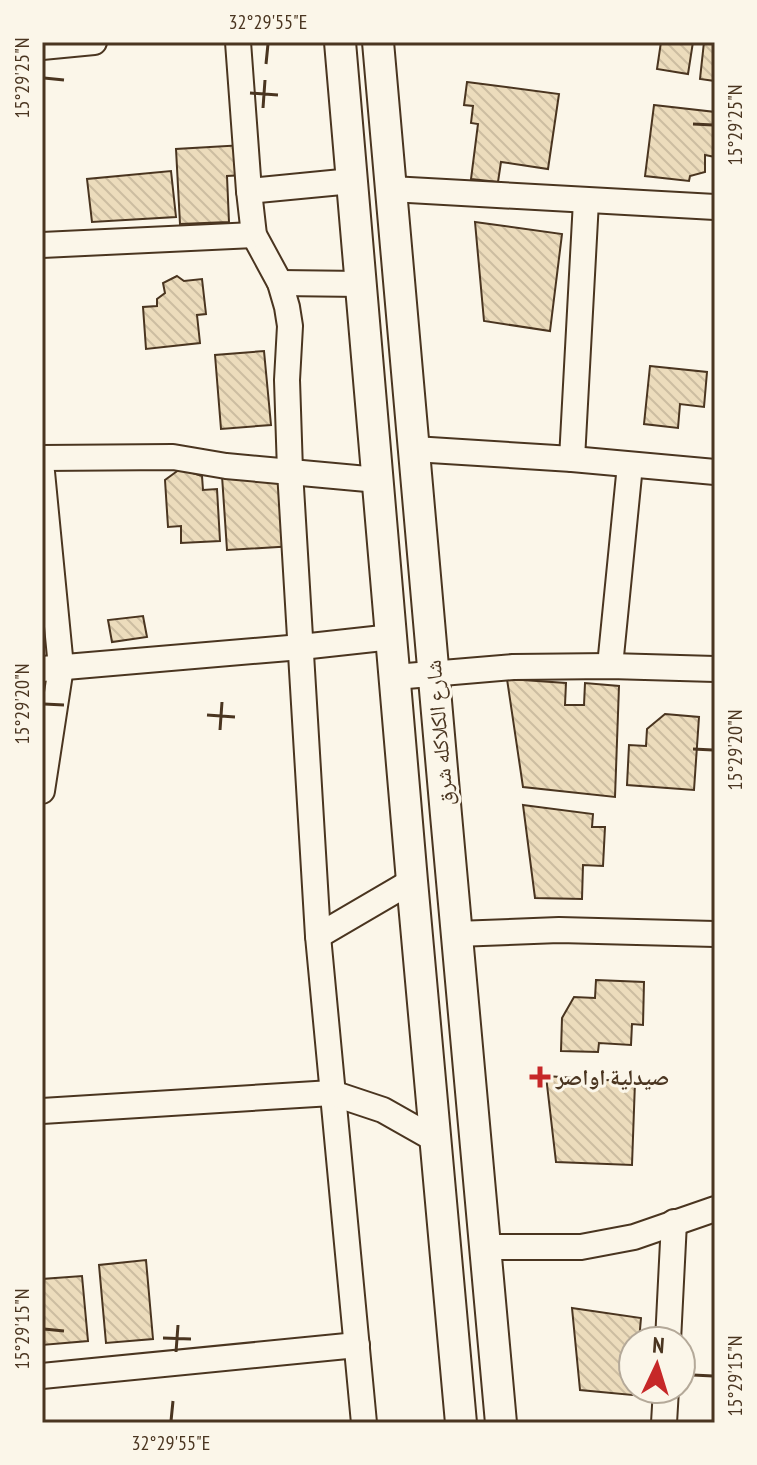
<svg xmlns="http://www.w3.org/2000/svg" width="757" height="1465" font-family="'PT Sans Narrow','Noto Naskh Arabic',sans-serif">
<style>
.building{fill:url(#building-back-hatch);stroke:#4a3520;stroke-width:2}
.lines{fill:none;stroke-linecap:round;stroke-linejoin:round}
.minor-casing{stroke:#4a3520;stroke-width:28}
.tertiary-casing{stroke:#4a3520;stroke-width:34}
.minor{stroke:#fbf6e9;stroke-width:24}
.tertiary{stroke:#fbf6e9;stroke-width:30}
.ticks{fill:none;stroke:#4a3520;stroke-width:3}
.poi-dot{fill:#c62828;stroke:#fbf6e9;stroke-width:3}
.labels{text-anchor:middle;dominant-baseline:central;stroke-width:6;stroke-linejoin:round;paint-order:stroke}
.street-label{font-size:22px;fill:#4a3520;stroke:#fbf6e9}
.poi-label{font-size:22px;font-weight:bold;fill:#4a3520;stroke:#fbf6e9;text-anchor:start}
.neatline{fill:none;stroke:#4a3520;stroke-width:3}
.ticks-label{font-size:20px;text-anchor:middle;fill:#4a3520}
</style>
<defs>
<pattern id="building-back-hatch" width="6" height="6" patternUnits="userSpaceOnUse" patternTransform="scale(2)"><rect width="6" height="6" fill="#ecdcbc"/><path d="M-1 5l2 2M0 0l6 6M5-1l2 2" fill="none" stroke="#ccbda1"/></pattern>
</defs>
<rect width="100%" height="100%" fill="#fbf6e9"/>
<g class="building">
<path d="M661,42h32l-5,32 -31,-5z"/>
<path d="M704,42h11v39l-15,-2z"/>
<path d="M467,82l92,12 -11,75 -47,-7 -3,20 -27,-3 7,-55 -7,-1 2,-17 -9,-1z"/>
<path d="M654,105l61,7v45l-10,-2v17l-15,4 -1,5 -44,-5z"/>
<path d="M244,145l1,30 -18,1 2,46 -49,2 -4,-75z"/>
<path d="M171,171l5,46 -84,5 -5,-43z"/>
<path d="M475,222l87,12 -12,97 -66,-10z"/>
<path d="M177,276l7,5 18,-2 4,35 -9,1 3,28 -54,6 -3,-42 14,-1v-7l8,-6 -2,-10z"/>
<path d="M264,351l7,74 -50,4 -6,-74z"/>
<path d="M650,366l57,6 -3,35 -24,-3 -2,24 -34,-4z"/>
<path d="M180,469l22,7 1,14 14,-1 3,52 -39,2v-17l-13,1 -3,-47z"/>
<path d="M289,472l5,74 -67,4 -5,-74z"/>
<path d="M143,616l4,21 -35,5 -4,-22z"/>
<path d="M507,679l59,4 -1,22h19l1,-22 34,3 -4,111 -92,-10z"/>
<path d="M665,714l34,3 -5,73 -67,-5 2,-40 17,1 1,-17z"/>
<path d="M523,805l70,9 -1,13h13l-2,39 -20,-1 -1,34 -47,-1z"/>
<path d="M596,980l48,2 -1,43 -11,-1 -1,21 -32,-2 -1,9 -37,-1 1,-33 12,-21 21,1z"/>
<path d="M546,1076l89,6 -3,83 -76,-3z"/>
<path d="M146,1260l7,79 -47,4 -7,-78z"/>
<path d="M82,1276l6,65 -46,4v-66z"/>
<path d="M572,1308l69,10 -2,23h-6l-1,54 -52,-5z"/>
</g>
<g class="lines">
<g class="minor-casing">
<g id="minor">
<path d="M238,42l11,149 5,44 26,48 7,24 3,19 -3,54 3,91 28,465 46,487"/>
<path d="M42,47l52,-5"/>
<path d="M391,189l324,18"/>
<path d="M249,191l103,-10"/>
<path d="M42,245l212,-10"/>
<path d="M280,283l81,1"/>
<path d="M414,449l158,10 143,13"/>
<path d="M42,458l131,-1 53,9 152,14"/>
<path d="M572,459l14,-258"/>
<path d="M42,472l19,195 -19,124"/>
<path d="M610,666l20,-201"/>
<path d="M42,669l259,-22 91,-10"/>
<path d="M395,677l118,-10 97,-1 105,3"/>
<path d="M456,934l103,-4 156,4"/>
<path d="M318,936l94,-55"/>
<path d="M42,1111l290,-18 51,17 53,30"/>
<path d="M486,1247h95l53,-10 81,-28"/>
<path d="M668,1341l6,-119"/>
<path d="M42,1376l315,-31"/>
<path d="M664,1423l2,-34"/>
</g>
</g>
<g class="tertiary-casing">
<g id="tertiary">
<path d="M340,42l72,839 49,542"/>
<path d="M378,42c41,460 80,921 123,1381"/>
</g>
</g>
<use href="#minor" class="minor"/>
<use href="#tertiary" class="tertiary"/>
</g>
<path class="ticks" d="M266,64l2,-20M44,78l20,2M250,93l28,2M263,108l2,-28M693,124l20,1M44,704l20,1M207,715l28,2M220,730l2,-28M693,749l20,1M44,1329l20,2M163,1338l28,1M176,1352l2,-27M693,1375l20,1M171,1421l2,-20"/>
<path class="poi-dot" d="M536 1065h8v8h8v8h-8v8h-8v-8h-8v-8h8z"/>
<g class="labels">
<g class="street-label">
<text transform="translate(439 733) rotate(-95)">شارع الكلاكله شرق</text>
</g>
<g class="poi-label">
<text x="556" y="1077">صيدلية اواصر</text>
</g>
</g>
<rect width="757" height="1465" fill="none" stroke="#fbf6e9" stroke-width="88"/>
<g transform="translate(657 1365) rotate(4)"><circle r="38" fill="#fbf6e9" stroke="#b4a999" stroke-width="2"/>
<path d="M0-6L14 30L0 20L-14 30Z" fill="#c62828"/>
<text y="-12" font-size="22" font-weight="bold" text-anchor="middle" fill="#4a3520">N</text>
</g>
<rect x="44" y="44" width="669" height="1377" class="neatline"/>
<g class="ticks-label">
<text x="268" y="29">32°29'55"E</text>
<text transform="translate(22 78) rotate(-90)" y="7">15°29'25"N</text>
<text transform="translate(735 125) rotate(-90)" y="7">15°29'25"N</text>
<text transform="translate(22 704) rotate(-90)" y="7">15°29'20"N</text>
<text transform="translate(735 750) rotate(-90)" y="7">15°29'20"N</text>
<text transform="translate(22 1329) rotate(-90)" y="7">15°29'15"N</text>
<text transform="translate(735 1376) rotate(-90)" y="7">15°29'15"N</text>
<text x="171" y="1450">32°29'55"E</text>
</g>
</svg>
